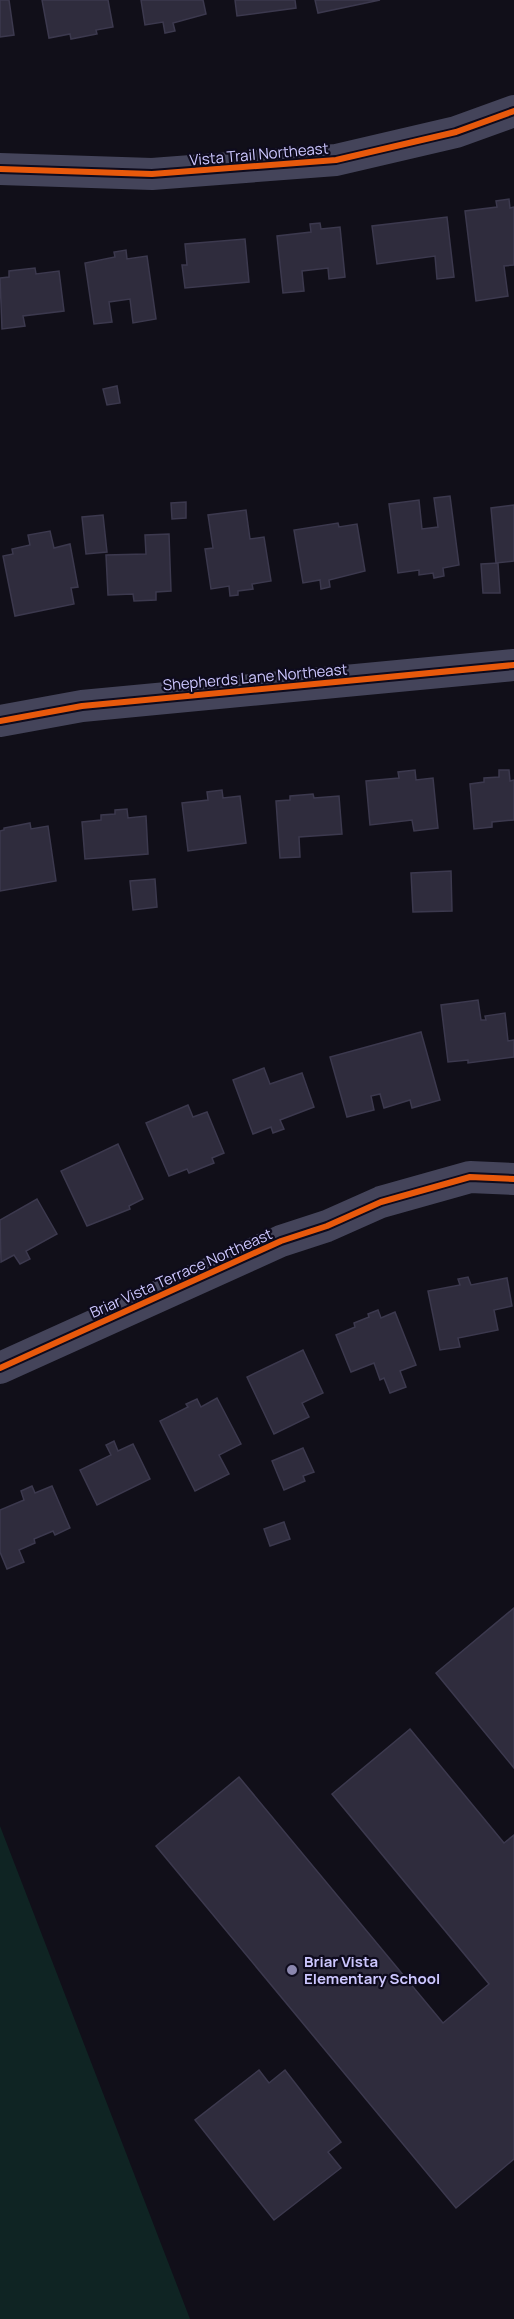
<svg xmlns="http://www.w3.org/2000/svg" width="514" height="2319" font-family="Manrope,sans-serif">
<style>
.green{fill:#0f2423}
.building{fill:#2f2c3d;stroke:#3c394e;stroke-width:1.5}
.lines{fill:none;stroke-linecap:round;stroke-linejoin:round}
.minor{stroke:#44445a;stroke-width:32}
.cycleway-casing{stroke:#0e0b1d;stroke-width:10}
.cycleway{stroke:#e8590c;stroke-width:6}
.poi-dot{fill:#8b87ae;stroke:#0e0b1d;stroke-width:2}
.labels{text-anchor:middle;dominant-baseline:central;stroke-width:4.5;stroke-linejoin:round;paint-order:stroke}
.street-label{font-size:15px;fill:#cdc7ff;stroke:#0e0b1d}
.poi-label{font-size:15px;font-weight:bold;fill:#cdc7ff;stroke:#0e0b1d;text-anchor:start}
</style>
<rect width="100%" height="100%" fill="#110f19"/>
<path class="green" d="M0,1826l190,493h-190z"/>
<g class="building">
<path d="M0,0h9l5,35 -14,2z"/>
<path d="M42,0h66l5,27 -17,3 1,4 -26,5 -1,-5 -21,4z"/>
<path d="M141,0h62l3,14 -33,9 2,8 -10,2 -2,-11 -18,3z"/>
<path d="M235,0h60l1,8 -59,8z"/>
<path d="M315,0h65l-62,13z"/>
<path d="M509,199l1,9 4,-1v58l-10,1 4,30 -32,5 -11,-90 32,-4 -1,-6z"/>
<path d="M447,217l7,60 -17,2 -2,-23 -58,8 -5,-38z"/>
<path d="M320,223l1,6 19,-2 5,50 -16,2 -1,-11 -26,3 2,20 -21,2 -6,-57 34,-4 -1,-8z"/>
<path d="M245,239l4,43 -64,6 -3,-23h5l-2,-21z"/>
<path d="M126,250l1,9 20,-3 9,63 -23,4 -3,-24 -21,3 3,20 -18,2 -9,-61 30,-6 -1,-5z"/>
<path d="M35,268l1,6 23,-3 5,40 -41,5 2,10 -23,3 -2,-51 9,-1v-6z"/>
<path d="M117,386l3,17 -13,2 -4,-16z"/>
<path d="M450,496l9,69 -16,3 1,8 -10,2 -1,-5 -14,2v-5l-21,3 -9,-69 30,-4 3,29 16,-2 -4,-29z"/>
<path d="M186,502v16l-14,1 -1,-16z"/>
<path d="M514,505v56l-18,2 -5,-55z"/>
<path d="M246,510l4,29 14,-2 7,44 -19,3 1,5 -15,2v4l-8,1 -1,-10 -18,3 -6,-40 8,-1 -5,-33z"/>
<path d="M103,515l4,37 -21,2 -4,-37z"/>
<path d="M338,523l1,4 18,-3 8,47 -36,9 1,7 -9,2 -1,-9 -17,3 -9,-53z"/>
<path d="M50,531l4,17 16,-4 8,43 -7,1 3,16 -59,12 -12,-60 10,-2 -1,-5 18,-4 -2,-10z"/>
<path d="M169,534l2,57 -15,1v8l-22,1 -1,-7 -25,1 -2,-40 40,-1 -1,-19z"/>
<path d="M498,563l2,30h-17l-2,-29z"/>
<path d="M415,770l1,10 17,-2 5,50 -24,3 -2,-11 -42,5 -4,-44 33,-3 -1,-6z"/>
<path d="M499,770h10l1,11 4,-1v40l-22,2v5l-18,2 -4,-45 14,-2v-4l15,-1z"/>
<path d="M222,790l1,8 17,-2 6,47 -58,8 -6,-48 26,-3 -1,-8z"/>
<path d="M313,794l1,4 25,-2 3,38 -43,3 1,20 -20,1 -4,-57 14,-1v-4z"/>
<path d="M127,809l1,9 18,-2 2,38 -63,5 -3,-37 19,-2v-5l14,-1v-4z"/>
<path d="M30,823l1,6 17,-3 8,55 -56,10v-60l4,-1v-2z"/>
<path d="M451,871l1,40 -39,1 -2,-39z"/>
<path d="M155,879l2,28 -24,3 -3,-29z"/>
<path d="M478,1000l3,20h5l-1,-4 20,-3 3,28 6,-1v17l-46,6v-3l-20,2 -7,-57z"/>
<path d="M421,1032l19,68 -28,8 -2,-8 -26,8 -4,-14 -9,2 3,14 -27,7 -17,-60z"/>
<path d="M264,1068l6,16 32,-11 12,34 -34,13 4,9 -11,4 -2,-6 -18,7 -20,-54z"/>
<path d="M188,1105l5,12 14,-5 17,41 -12,5 2,5 -25,10 -2,-4 -18,7 -23,-53z"/>
<path d="M118,1144l25,55 -14,7 1,3 -43,17 -26,-55z"/>
<path d="M37,1199l20,35 -31,17 4,8 -10,5 -6,-9 -13,7 -1,-42z"/>
<path d="M468,1277l3,8 36,-7 5,28 -18,4 4,20 -40,8 2,9 -20,3 -12,-59 32,-6 -2,-6z"/>
<path d="M378,1310l3,8 14,-6 21,53 -16,6 6,16 -16,6 -6,-15 -4,2 -6,-17 -23,9 -15,-37 19,-8 -1,-4 15,-6 -1,-3z"/>
<path d="M303,1350l20,43 -21,10 7,14 -35,17 -27,-57z"/>
<path d="M217,1398l24,46 -22,11 10,19 -34,17 -35,-70 28,-14 -2,-3 11,-5 4,8z"/>
<path d="M114,1441l4,10 15,-7 17,35 -53,26 -17,-35 31,-15 -5,-10z"/>
<path d="M303,1448l11,24 -11,4 2,5 -21,9 -12,-29z"/>
<path d="M32,1486l3,7 17,-7 18,42 -15,7 -2,-4 -19,8 1,4 -16,7 5,12 -17,7 -7,-17v-42l24,-10 -3,-9z"/>
<path d="M284,1522l6,17 -20,7 -6,-17z"/>
<path d="M514,1608v160l-78,-95z"/>
<path d="M410,1729l94,114 10,-8v324l-58,49 -300,-362 83,-69 204,246 46,-39 -157,-190z"/>
<path d="M259,2070l10,13 16,-13 56,72 -13,10 13,16 -67,52 -79,-100z"/>
</g>
<g class="lines">
<g class="minor">
<path d="M0,169l152,5 184,-14 120,-28 58,-21"/>
<path d="M0,721l82,-15 432,-41"/>
<path d="M0,1368l281,-127 46,-15 54,-24 89,-25 44,2"/>
</g>
<g class="cycleway-casing">
<g id="cycleway">
<path d="M0,169l152,5 184,-14 120,-28 58,-21"/>
<path d="M0,721l82,-15 432,-41"/>
<path d="M0,1368l281,-127 46,-15 54,-24 89,-25 44,2"/>
</g>
</g>
<use href="#cycleway" class="cycleway"/>
</g>
<circle class="poi-dot" cx="292" cy="1970" r="6"/>
<g class="labels">
<g class="street-label">
<text transform="translate(259 154) rotate(-5)">Vista Trail Northeast</text>
<text transform="translate(255 677) rotate(-5)">Shepherds Lane Northeast</text>
<text transform="translate(181 1273) rotate(-24)">Briar Vista Terrace Northeast</text>
</g>
<g class="poi-label">
<text x="304" y="1961">Briar Vista<tspan x="304" dy="17">Elementary School</tspan></text>
</g>
</g>
</svg>
